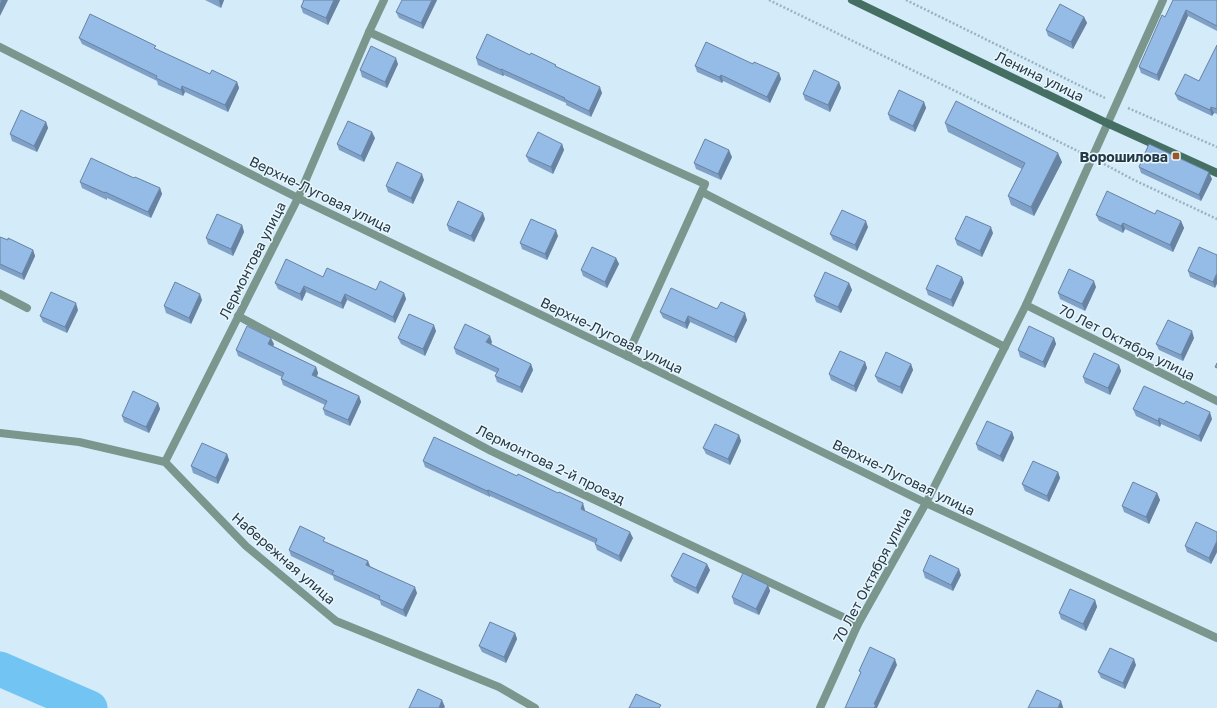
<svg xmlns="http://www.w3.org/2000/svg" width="1217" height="708" font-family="'Golos Text',sans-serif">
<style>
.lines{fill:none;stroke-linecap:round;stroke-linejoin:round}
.river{stroke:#72c5f2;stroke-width:35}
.path{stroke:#9bb2c0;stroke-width:2.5;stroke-dasharray:2 2;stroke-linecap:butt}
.minor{stroke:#7a968d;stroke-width:8}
.tertiary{stroke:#7a968d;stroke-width:8}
.secondary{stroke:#456f63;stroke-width:8}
.wall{fill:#80a1c7}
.shaded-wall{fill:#6883a2}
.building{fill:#95bbe7;stroke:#6883a2}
.poi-dot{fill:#9a5727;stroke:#ebf6fd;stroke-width:1.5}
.labels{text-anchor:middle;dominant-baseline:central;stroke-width:3;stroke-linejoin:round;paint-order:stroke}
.street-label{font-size:14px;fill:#223a47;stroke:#ebf6fd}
.poi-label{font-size:14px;font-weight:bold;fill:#223a47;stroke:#ebf6fd;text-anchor:end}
</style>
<rect width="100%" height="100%" fill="#d4ebf9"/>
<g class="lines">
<path class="river" d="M0,669l90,39"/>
<g class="path">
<path d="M769,0l311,152"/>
<path d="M906,0l199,98"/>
<path d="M1128,108l89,39"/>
<path d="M1104,164l30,16 83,39"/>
</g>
<g class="minor">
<path d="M369,32l336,152 -78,172"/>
<path d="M0,47l298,151 329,158 299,147 291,135"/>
<path d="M0,294l27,14"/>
<path d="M1026,305l191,96"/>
<path d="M238,316l253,135 367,173"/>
<path d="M0,433l79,9 86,20 81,84 90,75 163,66 36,21"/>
<path d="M165,462l133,-264 71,-166 15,-32"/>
</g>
<g class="tertiary">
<path d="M702,192l303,155"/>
<path d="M820,708l38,-84 68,-121 100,-198 137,-305"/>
</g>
<path class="secondary" d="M852,0l255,123 110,50"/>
</g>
<g class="wall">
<path d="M205,0h19l-3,8z"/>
<path d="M302,0h38l-12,25 -25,-12 -2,-6 3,-6z"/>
<path d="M437,0l-14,29 -24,-11 -3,-6z"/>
<path d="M1217,0v31l-29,-15 -29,65 -18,-8 -2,-6 26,-50z"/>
<path d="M1084,17l3,6 -14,26 -25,-13 -2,-6z"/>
<path d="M79,38l78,12 53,24 27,8 2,6 -11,24 -43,-20 -2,4 -25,-11 -1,-4 -75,-37z"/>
<path d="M1217,45v69l-3,-1 -2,3 -34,-16 -3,-6 24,-13z"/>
<path d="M530,55l26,10v2l46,26 -11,24 -25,-12v-2l-62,-28 -1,1 -25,-11 -2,-7z"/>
<path d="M398,64l-11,24 -25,-11 -2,-7z"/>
<path d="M753,64l26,9 2,6 -11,24 -47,-22 -1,2 -25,-11 -2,-6z"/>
<path d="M839,82l2,6 -11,24 -25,-12 -2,-6z"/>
<path d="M924,102l2,6 -11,24 -25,-12 -2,-6z"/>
<path d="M46,122l2,6 -11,24 -25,-11 -2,-7z"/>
<path d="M945,123l117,39 -28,54 -23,-11 -3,-9 14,-27 -74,-37z"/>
<path d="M375,138l-11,24 -25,-12 -2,-6z"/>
<path d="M562,144l2,6 -11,24 -24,-12 -3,-6z"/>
<path d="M732,157l-11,23 -25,-11 -2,-6z"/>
<path d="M1139,167l73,12 -11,22 -60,-28z"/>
<path d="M134,178l26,10 2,6 -11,24 -44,-20v2l-25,-12 -2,-6z"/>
<path d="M424,180l-11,24 -25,-12 -2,-6z"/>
<path d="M1155,214l26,7 3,7 -11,24 -48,-23 -2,4 -24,-12 -3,-6z"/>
<path d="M485,219l-11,23 -25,-11 -2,-6z"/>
<path d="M242,225l2,7 -11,24 -25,-12 -2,-6z"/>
<path d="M868,227l-11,24 -24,-11 -3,-6z"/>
<path d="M993,233l-11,24 -25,-12 -2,-6z"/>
<path d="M558,236l-11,24 -25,-11 -2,-6z"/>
<path d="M0,237l33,13 2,6 -11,24 -24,-11z"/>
<path d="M1217,255l-2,33 -25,-11 -2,-6z"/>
<path d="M616,258l3,6 -12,24 -24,-12 -2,-6z"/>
<path d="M323,277l53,13 28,3 2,6 -11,24 -48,-23 -4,9 -37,-17 -4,9 -24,-12 -3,-6z"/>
<path d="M962,277l2,6 -11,24 -25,-12 -2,-6z"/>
<path d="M849,283l3,7 -11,23 -25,-11 -2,-6z"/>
<path d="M1096,287l-11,24 -25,-12 -2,-6z"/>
<path d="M202,300l-11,24 -25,-11 -2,-7z"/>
<path d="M717,309l30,11 -11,23 -46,-21 -3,7 -24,-11 -3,-6z"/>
<path d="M78,310l-11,23 -24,-11 -3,-6z"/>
<path d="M436,331l-11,25 -24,-12 -3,-6z"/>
<path d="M1054,338l2,6 -11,24 -25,-11 -2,-7z"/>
<path d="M1194,338l-11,23 -24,-11 -3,-6z"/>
<path d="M492,342l-1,2 40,20 2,6 -11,23 -25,-11 -2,-6 2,-3 -41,-19 -2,-6z"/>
<path d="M274,344l-1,2 43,21 2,6 -1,3 42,20 2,6 -11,24 -25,-11 -2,-6 2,-4 -42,-20 -2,-6 1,-2 -44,-21 -2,-6z"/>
<path d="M865,362l2,6 -11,24 -25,-12 -2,-6z"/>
<path d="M911,364l2,6 -11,24 -24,-12 -3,-6z"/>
<path d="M1119,365l2,6 -11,24 -25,-12 -2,-6z"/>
<path d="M158,403l2,6 -11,24 -25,-11 -2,-6z"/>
<path d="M1133,409l79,10 -11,23 -40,-18 -1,3 -24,-11z"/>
<path d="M1012,432l2,6 -11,24 -25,-12 -2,-6z"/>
<path d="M739,435l2,6 -11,24 -24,-11 -3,-6z"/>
<path d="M227,454l2,6 -11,24 -25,-11 -2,-7z"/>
<path d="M423,461l162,49v1l48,27 -12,24 -24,-12 -2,-6v-1l-105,-47v1l-65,-30z"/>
<path d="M1058,472l2,6 -11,24 -24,-11 -3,-7z"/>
<path d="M1157,493l3,7 -11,24 -25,-12 -2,-6z"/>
<path d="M1217,532v20l-6,12 -24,-12 -2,-6z"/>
<path d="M326,542l42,19 2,5 47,27 -11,24 -25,-12 -1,-4 -46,-21 -1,-4 -42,-20 -2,-6z"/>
<path d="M710,570l-12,24 -24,-12 -3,-6z"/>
<path d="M923,571l38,4 -8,16 -28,-13z"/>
<path d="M768,585l2,6 -11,24 -25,-11 -2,-7z"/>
<path d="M1095,600l2,7 -11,24 -25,-12 -2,-6z"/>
<path d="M515,633l2,6 -11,24 -24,-11 -3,-6z"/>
<path d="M1136,665l-11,24 -24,-11 -3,-6z"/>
</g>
<g class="shaded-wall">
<path d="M2,0h6l-8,16v-11z"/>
<path d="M219,0h5l-3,8 -2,-7z"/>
<path d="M334,0h6l-12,25 -2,-7z"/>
<path d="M432,0h5l-14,29 -2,-6z"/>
<path d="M1186,10l2,6 -29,65 -2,-6z"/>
<path d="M1084,17l3,6 -14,26 -2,-7z"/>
<path d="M396,58l2,6 -11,24 -2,-6z"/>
<path d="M501,69l3,6 -1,1 -2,-6z"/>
<path d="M779,73l2,6 -11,24 -3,-6z"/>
<path d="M721,75l2,6 -1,2 -3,-6z"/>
<path d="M237,82l2,6 -11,24 -3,-7z"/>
<path d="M839,82l2,6 -11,24 -2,-7z"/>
<path d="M182,86l3,6 -2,4 -2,-6z"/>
<path d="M600,87l2,6 -11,24 -2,-6z"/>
<path d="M924,102l2,6 -11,24 -2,-6z"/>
<path d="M1211,107l3,6 -2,3 -2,-6z"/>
<path d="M46,122l2,6 -11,24 -3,-6z"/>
<path d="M372,132l3,6 -11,24 -3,-6z"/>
<path d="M562,144l2,6 -11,24 -2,-7z"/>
<path d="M729,150l3,7 -11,23 -3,-6z"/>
<path d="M1058,153l4,9 -28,54 -3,-9z"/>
<path d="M1209,172l3,7 -11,22 -2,-6z"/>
<path d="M422,174l2,6 -11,24 -2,-6z"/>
<path d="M160,188l2,6 -11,24 -3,-6z"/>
<path d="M483,213l2,6 -11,23 -3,-6z"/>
<path d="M866,221l2,6 -11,24 -2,-6z"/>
<path d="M1181,221l3,7 -11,24 -3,-7z"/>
<path d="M1123,223l2,6 -2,4 -2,-7z"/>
<path d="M242,225l2,7 -11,24 -2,-7z"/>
<path d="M991,227l2,6 -11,24 -2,-6z"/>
<path d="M556,230l2,6 -11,24 -2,-6z"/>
<path d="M33,250l2,6 -11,24 -2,-6z"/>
<path d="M616,258l3,6 -12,24 -2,-6z"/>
<path d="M1217,273v11l-2,4 -2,-6z"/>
<path d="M962,277l2,6 -11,24 -2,-7z"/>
<path d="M1094,281l2,6 -11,24 -3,-7z"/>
<path d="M849,283l3,7 -11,23 -3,-6z"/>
<path d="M304,286l2,6 -4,9 -2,-7z"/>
<path d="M404,293l2,6 -11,24 -2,-6z"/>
<path d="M200,294l2,6 -11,24 -2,-6z"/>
<path d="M345,294l2,6 -4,9 -2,-6z"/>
<path d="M76,303l2,7 -11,23 -2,-6z"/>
<path d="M745,313l2,7 -11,23 -2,-6z"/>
<path d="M688,316l2,6 -3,7 -2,-6z"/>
<path d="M434,325l2,6 -11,25 -2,-7z"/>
<path d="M1192,331l2,7 -11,23 -2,-6z"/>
<path d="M490,336l2,6 -3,7 -3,-7z"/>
<path d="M271,338l3,6 -3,7 -3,-7z"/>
<path d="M1054,338l2,6 -11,24 -2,-6z"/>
<path d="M865,362l2,6 -11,24 -2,-6z"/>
<path d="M531,364l2,6 -11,23 -2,-6z"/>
<path d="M911,364l2,6 -11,24 -2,-7z"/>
<path d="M1119,365l2,6 -11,24 -2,-7z"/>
<path d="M316,367l2,6 -3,8 -3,-6z"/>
<path d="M359,396l2,6 -11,24 -2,-6z"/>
<path d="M158,403l2,6 -11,24 -3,-6z"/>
<path d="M1210,412l2,7 -11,23 -2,-6z"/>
<path d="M1159,418l2,6 -1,3 -2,-6z"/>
<path d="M1012,432l2,6 -11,24 -3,-6z"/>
<path d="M739,435l2,6 -11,24 -2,-6z"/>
<path d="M227,454l2,6 -11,24 -2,-6z"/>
<path d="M1058,472l2,6 -11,24 -2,-6z"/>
<path d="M488,490l2,6v1l-3,-6z"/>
<path d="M1157,493l3,7 -11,24 -3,-7z"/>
<path d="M583,503l2,7 -2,5 -2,-6z"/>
<path d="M630,532l3,6 -12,24 -2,-6z"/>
<path d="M1217,541v11l-6,12 -2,-6z"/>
<path d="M368,561l2,6 -4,-2z"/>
<path d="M707,564l3,6 -12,24 -2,-6z"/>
<path d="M959,569l2,6 -8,16 -2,-6z"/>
<path d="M768,585l2,6 -11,24 -3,-6z"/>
<path d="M415,587l2,6 -11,24 -3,-7z"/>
<path d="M1095,600l2,7 -11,24 -3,-7z"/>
<path d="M515,633l2,6 -11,24 -2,-6z"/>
<path d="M895,659l2,6 -20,43h-3v-4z"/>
<path d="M1134,659l2,6 -11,24 -2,-6z"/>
<path d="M442,700l3,7 -1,1h-5z"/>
<path d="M1061,701l2,6v1h-5z"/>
</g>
<g class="building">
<path d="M0,0h2l-2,5z"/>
<path d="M304,0h30l-8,18 -25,-11z"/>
<path d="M402,0h30l-11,23 -25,-11z"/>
<path d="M1173,0h44v26l-31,-16 -29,65 -18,-8 23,-52 3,2z"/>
<path d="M1060,4l24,13 -13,25 -25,-12z"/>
<path d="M90,14l66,32 -2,2 56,26 2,-4 25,12 -12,23 -43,-19 -1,4 -25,-12 1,-2 -78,-38z"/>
<path d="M487,34l43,21 1,-2 25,12 -1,1 45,21 -11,24 -25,-12 1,-1 -64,-29v1l-25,-12z"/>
<path d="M706,42l47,22 1,-2 25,11 -12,24 -46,-22 -2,2 -24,-11z"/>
<path d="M1217,45v64l-6,-2 -1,3 -35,-16 10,-20 14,7z"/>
<path d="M371,46l25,12 -11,24 -25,-12z"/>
<path d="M814,70l25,12 -11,23 -25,-11z"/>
<path d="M899,90l25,12 -11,24 -25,-12z"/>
<path d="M956,101l102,52 -27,54 -23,-11 17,-33 -80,-40z"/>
<path d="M21,110l25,12 -12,24 -24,-12z"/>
<path d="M348,121l24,11 -11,24 -24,-12z"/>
<path d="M538,132l24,12 -11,23 -25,-11z"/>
<path d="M705,139l24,11 -11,24 -24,-11z"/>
<path d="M1149,144l60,28 -10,23 -60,-28z"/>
<path d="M91,158l43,20 1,-1 25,11 -12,24 -43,-20v1l-25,-11z"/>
<path d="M397,162l25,12 -11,24 -25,-12z"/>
<path d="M1107,191l48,23 2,-4 24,11 -11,24 -47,-22 -2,3 -25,-11z"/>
<path d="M458,201l25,12 -12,23 -24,-11z"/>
<path d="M842,210l24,11 -11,24 -25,-11z"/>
<path d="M217,214l25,11 -11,24 -25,-11z"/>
<path d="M966,216l25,11 -11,24 -25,-12z"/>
<path d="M531,219l25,11 -11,24 -25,-11z"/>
<path d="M0,237l8,3v-2l25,12 -11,24 -22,-10z"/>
<path d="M592,247l24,11 -11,24 -24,-12z"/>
<path d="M1199,247l18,8v18l-4,9 -25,-11z"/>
<path d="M286,259l37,18 4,-9 49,22 4,-9 24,12 -11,24 -48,-23 -4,9 -37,-17 -4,8 -25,-11z"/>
<path d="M937,265l25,12 -11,23 -25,-11z"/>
<path d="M1069,269l25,12 -12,23 -24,-11z"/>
<path d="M825,272l24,11 -11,24 -24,-11z"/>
<path d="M175,282l25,12 -11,24 -25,-12z"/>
<path d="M671,288l46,21 4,-7 24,11 -11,24 -46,-21 -3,7 -25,-11z"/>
<path d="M51,292l25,11 -11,24 -25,-11z"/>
<path d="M409,314l25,11 -11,24 -25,-11z"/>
<path d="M1168,320l24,11 -11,24 -25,-11z"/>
<path d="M465,324l25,12 -4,6 45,22 -11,23 -25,-11 4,-7 -45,-21z"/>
<path d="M247,326l24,12 -3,6 48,23 -4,8 47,21 -11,24 -25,-11 4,-8 -46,-22 3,-6 -48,-23z"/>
<path d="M1029,326l25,12 -11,24 -25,-12z"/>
<path d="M840,351l25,11 -11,24 -25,-12z"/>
<path d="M886,352l25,12 -11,23 -25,-11z"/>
<path d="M1094,353l25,12 -11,23 -25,-11z"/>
<path d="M1217,363v5l-2,-1z"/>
<path d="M1144,386l40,18 2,-3 24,11 -11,24 -40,-18 -1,3 -25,-12z"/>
<path d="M133,391l25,12 -12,24 -24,-11z"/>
<path d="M987,421l25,11 -12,24 -24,-12z"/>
<path d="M715,424l24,11 -11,24 -25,-11z"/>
<path d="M434,437l83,39 1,-2 40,19 1,-1 24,11 -2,6 49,23 -11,24 -24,-12 2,-5 -109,-49 -1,1 -64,-30z"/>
<path d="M202,443l25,11 -11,24 -25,-12z"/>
<path d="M1033,461l25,11 -11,24 -25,-12z"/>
<path d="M1133,482l24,11 -11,24 -24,-11z"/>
<path d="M1196,522l21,10v9l-8,17 -24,-12z"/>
<path d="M300,526l25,12 -2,3 45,20 -2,4 49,22 -12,23 -24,-11 1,-3 -48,-22 2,-3 -45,-21z"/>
<path d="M683,553l24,11 -11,24 -25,-12z"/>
<path d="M930,555l29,14 -8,16 -28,-14z"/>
<path d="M743,573l25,12 -12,24 -24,-12z"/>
<path d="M1070,589l25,11 -12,24 -24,-11z"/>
<path d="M490,622l25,11 -11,24 -25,-11z"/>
<path d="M870,647l25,12 -21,45 2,1 -2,3h-29l16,-36 -2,-1z"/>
<path d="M1110,648l24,11 -11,24 -25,-11z"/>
<path d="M418,689l24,11 -3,8h-30z"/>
<path d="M1037,690l24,11 -3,7h-30z"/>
<path d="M636,694l25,11 -2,3h-30z"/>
</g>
<rect class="poi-dot" x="1172" y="152" width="8" height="8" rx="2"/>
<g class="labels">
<g class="street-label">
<text transform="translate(1040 76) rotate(26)">Ленина улица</text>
<text transform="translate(321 194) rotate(26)">Верхне-Луговая улица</text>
<text transform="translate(252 260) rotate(-63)">Лермонтова улица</text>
<text transform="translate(612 335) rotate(26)">Верхне-Луговая улица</text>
<text transform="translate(1127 342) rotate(27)">70 Лет Октября улица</text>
<text transform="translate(551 464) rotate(26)">Лермонтова 2-й проезд</text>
<text transform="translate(904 477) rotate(26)">Верхне-Луговая улица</text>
<text transform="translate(284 558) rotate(41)">Набережная улица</text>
<text transform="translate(872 575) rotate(-62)">70 Лет Октября улица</text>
</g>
<g class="poi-label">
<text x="1168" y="156">Ворошилова</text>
</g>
</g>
</svg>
